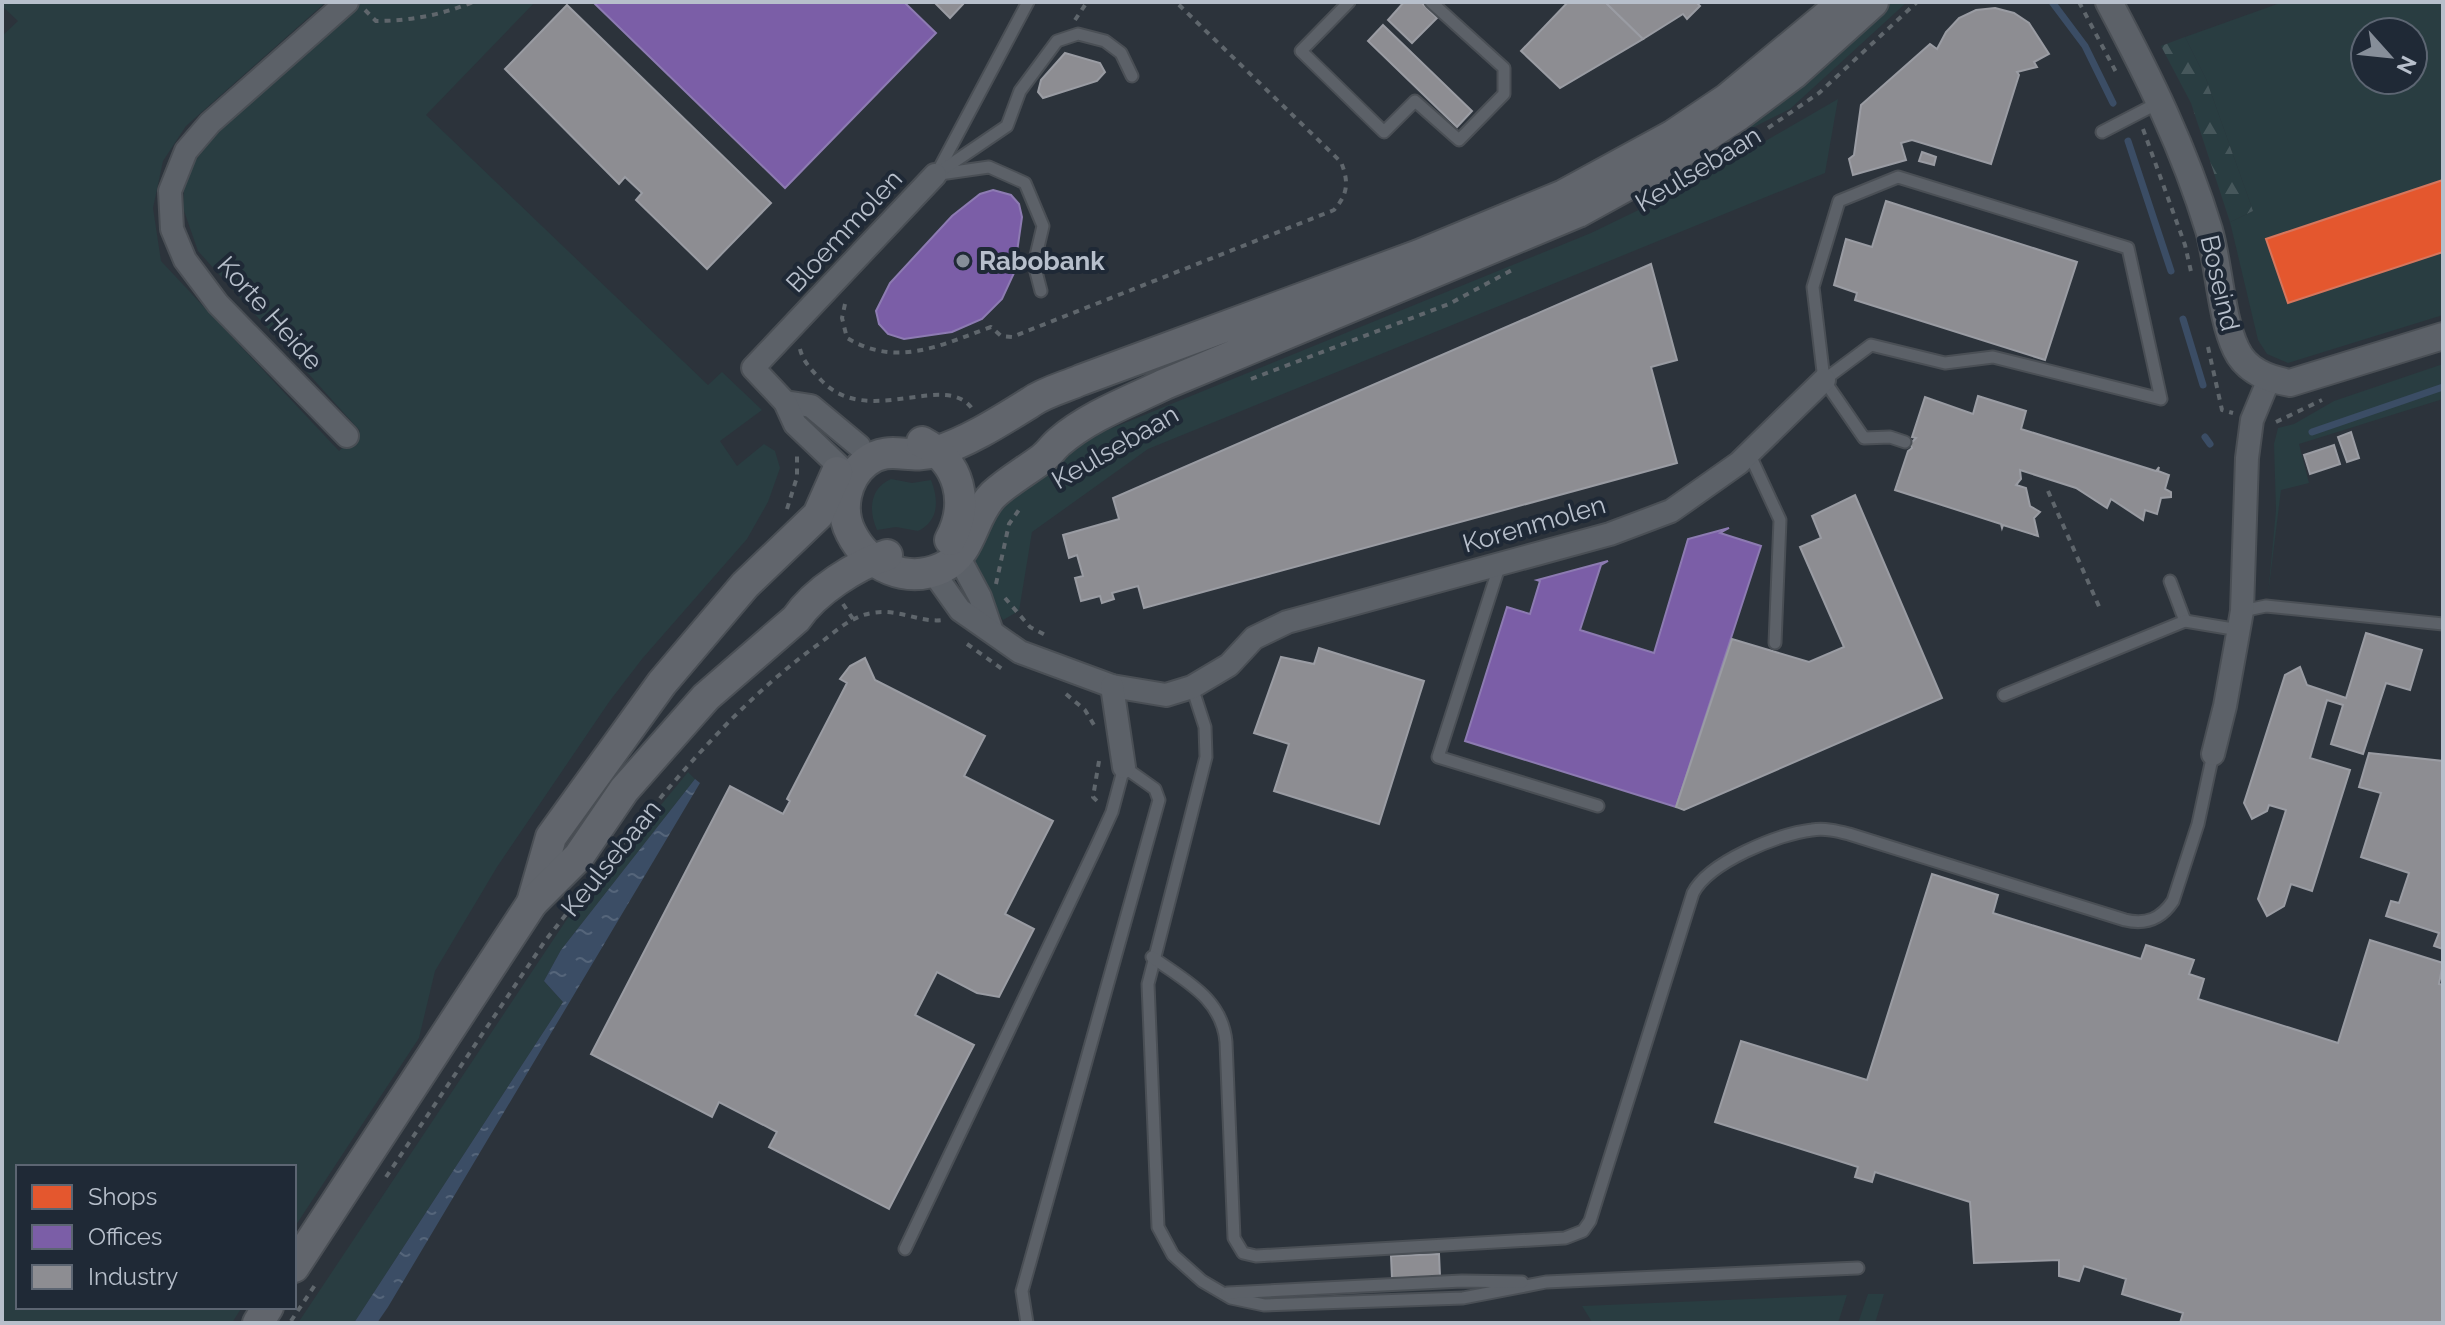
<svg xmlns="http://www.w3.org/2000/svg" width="2445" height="1325" font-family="Raleway,sans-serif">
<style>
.green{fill:#293d41;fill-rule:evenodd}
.forest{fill:url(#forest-firs)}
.water{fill:url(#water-ripples)}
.shops{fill:#e4572e;stroke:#d6765d;stroke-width:2}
.offices{fill:#7b5ea7;stroke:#8d7bb2;stroke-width:2}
.industry{fill:#8d8d92;stroke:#9a9ca3;stroke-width:2}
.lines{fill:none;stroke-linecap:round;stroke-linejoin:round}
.stream{stroke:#3b4d65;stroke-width:7}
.service-casing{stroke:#4a4f55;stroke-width:15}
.minor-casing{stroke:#4a4f55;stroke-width:26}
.tertiary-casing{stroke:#4a4f55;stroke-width:30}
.secondary-casing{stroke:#4a4f55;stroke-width:34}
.path{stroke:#5f666c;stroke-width:4;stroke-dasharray:6 6;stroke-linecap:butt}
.service{stroke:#5c6168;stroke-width:11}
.minor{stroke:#5c6168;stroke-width:22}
.tertiary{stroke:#5c6168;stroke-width:26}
.secondary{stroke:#61656c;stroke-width:30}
.poi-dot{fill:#868e99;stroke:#1f2936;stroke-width:3}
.labels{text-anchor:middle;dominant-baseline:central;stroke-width:8;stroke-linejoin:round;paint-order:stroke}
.street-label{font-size:26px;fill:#b7bfcb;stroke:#1f2936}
.poi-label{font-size:26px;font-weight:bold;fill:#b7bfcb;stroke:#1f2936;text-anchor:start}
</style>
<defs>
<pattern id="forest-firs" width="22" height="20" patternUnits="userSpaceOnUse" patternTransform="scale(2)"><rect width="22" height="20" fill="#293d41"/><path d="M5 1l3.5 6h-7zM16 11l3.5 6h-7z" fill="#46575b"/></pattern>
<pattern id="water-ripples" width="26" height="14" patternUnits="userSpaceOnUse" patternTransform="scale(2)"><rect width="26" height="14" fill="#3b4d65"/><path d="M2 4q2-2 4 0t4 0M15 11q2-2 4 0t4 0" fill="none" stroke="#55657a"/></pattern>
</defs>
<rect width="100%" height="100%" fill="#2c333b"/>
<g class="green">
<path d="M2,2h324l-140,124 -23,35 -10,47 8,53 178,190 21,-20 -162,-180 -15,-43 2,-33 27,-37 61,-64 88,-72h174l-109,113 282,270 14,-13 40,38 -42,31 17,25 27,-22 11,7 5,17 -12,34 -21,37 -105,120 -33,43 -112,165 -62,104 -16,67 -125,190v-61h-276v140h224l-10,16h-230v-1287l16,-15 -16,-15z"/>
<path d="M1883,2h24l-117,107 -52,26z"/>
<path d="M2283,2h160v313l-155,48 -21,-9 -9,-14 -28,-118 23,-11 -47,-132 -21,-42zM2365,32h48v48h-48z"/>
<path d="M1838,99l-13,74 -677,276 -116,83 -13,79 -16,9 -25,-42 -5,-20 12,-40 110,-83 496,-202 95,-46z"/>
<path d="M2443,364v35l-144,45 10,39 -28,7 -13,105 8,-85 -2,-66 4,-16 16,-4 40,-23z"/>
<path d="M891,479l21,4 19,-3c8,20 8,41 -13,51l-22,-4 -19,3c-9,-20 -7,-42 14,-51z"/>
<path d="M688,772l7,7 -134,171 -17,31 19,21 -209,321h-56l269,-404z"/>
<path d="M1868,1294h16l-9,29h-17z"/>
<path d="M1847,1295l-9,28h-233l-13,-1 -10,-16z"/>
</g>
<path class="forest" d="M2185,37l21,42 47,132 -23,11 -39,-119 -30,-57z"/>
<path class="water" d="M695,779l5,4 -312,524 -11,16h-23l209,-321 -19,-21 17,-31z"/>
<path class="shops" d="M2443,180v72l-155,51 -22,-64z"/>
<g class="offices">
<path d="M593,2h311l32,31 -151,155z"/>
<path d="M993,190l18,5 8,9 3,13 -8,56 -12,26 -20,20 -30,13 -48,7 -16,-5 -9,-10 -3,-13 14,-28 62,-67 28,-22z"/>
<path d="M1729,528l-9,5 41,13 -85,261 -211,-66 42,-134 23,7 10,-33 -3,-1 71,-19 -7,4 -21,65 74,23 34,-114z"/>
</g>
<g class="industry">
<path d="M934,2h31l-15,16z"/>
<path d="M1421,2l16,16 -25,25 -24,-23 16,-18z"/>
<path d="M1568,2h37l38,37 -83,49 -39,-37z"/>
<path d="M1605,2h91l4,4 -13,13 -4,-5 -40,25z"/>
<path d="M567,5l204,198 -64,66 -71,-69 6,-7 -17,-16 -6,7 -114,-115z"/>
<path d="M1995,8l19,5 15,10 20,31 -15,8 3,5 -20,5 2,3 -28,89 -79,-24 -11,3 5,17 -53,15 -4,-16 5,-4 7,-50 69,-61 7,5 9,-17 13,-14 17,-8z"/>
<path d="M1383,25l89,86 -15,16 -89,-86z"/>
<path d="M1065,53l35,10 5,9 -8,9 -54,17 -5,-6 3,-12z"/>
<path d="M1922,152l14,5 -2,8 -15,-4z"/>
<path d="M1886,201l191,61 -32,98 -190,-60 2,-7 -23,-8 12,-46 26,8z"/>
<path d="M1651,264l26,96 -26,7 26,96 -533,145 -6,-22 -26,7 2,6 -12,4 -2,-7 -19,5 -6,-23 8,-2 -6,-21 -8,3 -6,-23 56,-16 -6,-21z"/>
<path d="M1978,396l48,15 -5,18 135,42 3,-4 -1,4 11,4 -4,14 6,3v5l-10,1 -4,16 -12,-4 -2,10 -32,-21 -4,9 -31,-20 -56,-18 1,9 -5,6 10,3 4,18 10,6 -6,6 4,18 -35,-11 -1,3 -1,-4 -106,-34 13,-39 4,-3 -2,-4 6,-6 -4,-1 13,-40 48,17z"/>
<path d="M2351,432l8,26 -12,4 -9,-25z"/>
<path d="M2334,445l6,19 -30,10 -6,-19z"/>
<path d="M1855,495l87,203 -258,112 -8,-3 56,-168 77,23 35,-15 -44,-100 21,-9 -9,-22z"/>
<path d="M2366,633l56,17 -12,40 -24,-7 -23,71 -32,-10 12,-39 -16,-5 -17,58 40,12 -38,121 -21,-7 -7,22 -17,10 -9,-17 28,-89 -17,-5 -2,6 -15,8 -8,-16 41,-128 15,-8 7,18 39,13z"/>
<path d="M1319,648l105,33 -45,143 -105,-33 15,-47 -35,-11 27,-76 33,7z"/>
<path d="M865,658l10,22 110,56 -21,40 89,45 -48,93 29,15 -35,68 -22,-4 -40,-21 -22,43 59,30 -85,164 -120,-62 8,-15 -58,-30 -7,15 -121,-63 139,-268 53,28 7,-13 -3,-2 60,-116 -7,-4 10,-13z"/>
<path d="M2369,753l74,8v188l-9,-3 5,-13 -53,-17 5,-15 8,2 10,-30 -48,-16 20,-64 -22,-6z"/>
<path d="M1932,874l66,21 -5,18 148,46 5,-14 48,15 -5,14 15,5 -6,20 140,44 32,-103 73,23 -4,21 4,1v338h-263l3,-10 -61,-19 4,-15 -42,-13 -5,15 -20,-5v-16l-85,3 -4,-61 -95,-30 -3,10 -17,-5 3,-10 -143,-45 26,-81 126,39z"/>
<path d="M1439,1254l1,22 -48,2 -1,-22z"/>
</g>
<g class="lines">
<g class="stream">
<path d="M2052,2l33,44 28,57"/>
<path d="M2128,141l43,130"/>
<path d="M2183,319l20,66"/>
<path d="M2312,432l131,-45"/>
<path d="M2205,437l5,7"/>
</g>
<g class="service-casing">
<g id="service">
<path d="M1349,2l-48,49 83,81 31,-31 44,39 45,-46v-26l-73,-66"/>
<path d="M2102,132l56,-29"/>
<path d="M938,171l90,-169"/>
<path d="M940,174l49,-7 36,16 18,43 -9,38 7,27"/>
<path d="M935,175l72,-49 13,-35 37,-50 21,-7 27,7 16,12 11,23"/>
<path d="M1824,380l47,-35 74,18 48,-6 168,42 -33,-151 -230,-71 -59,24 -26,86 11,93 40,58 26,-1 15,5"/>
<path d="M1749,453l31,67 -5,123"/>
<path d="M1500,564l-62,193 160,49"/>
<path d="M2170,581l15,40"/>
<path d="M2242,611l24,-5 177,18"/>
<path d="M1192,687l13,40 1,30 -58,227 10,243 15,28 29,26 29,17 33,7 199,-7 83,-16 312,-14"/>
<path d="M2004,695l181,-74 54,9"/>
<path d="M1152,957c33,24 70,41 74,85l8,196 9,15 13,3 309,-18 18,-7 7,-10 103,-328c16,-31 85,-59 119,-63 13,-2 25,1 37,4l276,86c21,5 36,-1 48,-19l25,-77 15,-70"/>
<path d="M905,1249l191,-402 16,-35 12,-45 31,22 4,11 -137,491 5,32"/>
<path d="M1227,1293l235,-12 60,1"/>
</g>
</g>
<g class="minor-casing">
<g id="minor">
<path d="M785,402l26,4 48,40"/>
<path d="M347,436l-129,-132 -33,-44 -13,-31 -2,-38 16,-40 24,-28 137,-121"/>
<path d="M840,467l-45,-43 -10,-22 -32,-34 182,-193"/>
<path d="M958,556l22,41 11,32"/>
<path d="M933,572l27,38 60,42 92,34 54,9 26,-8 37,-22 25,-27 33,-16 323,-88 61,-23 68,-48 85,-83"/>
<path d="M1112,686l12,81"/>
<path d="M2213,754l12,-48 17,-95 5,-153 5,-38 17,-41"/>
</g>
</g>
<g class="tertiary-casing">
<path id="tertiary" d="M2109,2c40,75 75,146 100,228 10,35 12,88 27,119 10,22 32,30 54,34l153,-47"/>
</g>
<g class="secondary-casing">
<g id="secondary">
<path d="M1844,2l-117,97 -55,37 -108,59 -145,60 -338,125c-16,7 -36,12 -50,22 -29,18 -63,40 -96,50 -26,8 -46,-8 -69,10 -21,17 -27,48 -15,71 17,34 56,51 91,35 31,-15 29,-51 51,-73 15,-14 33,-24 49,-36 7,-5 11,-12 17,-17 30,-26 71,-41 106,-58l413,-172 78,-43 81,-53 56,-42 80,-72"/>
<path d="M922,442c38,20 48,61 28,98"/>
<path d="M532,903l19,-66 111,-154 83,-98 73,-70 19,-43"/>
<path d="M294,1267l238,-364 47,-47 45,-66 82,-93 90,-78c19,-28 60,-54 91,-64"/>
<path d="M258,1323l10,-16"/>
</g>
</g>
<g class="path">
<path d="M2079,2l38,72"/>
<path d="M365,10l11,11c34,0 65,-6 97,-19"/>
<path d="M1075,20l12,-18"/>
<path d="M1768,128l51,-35 98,-91"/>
<path d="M2143,129l42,116 7,31"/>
<path d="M845,304l-3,14 5,20c50,30 94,7 144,-11l10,9 11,1 322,-127c14,-16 15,-28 7,-48l-165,-160"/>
<path d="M2208,347l14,63 11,3"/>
<path d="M800,349c3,13 12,21 21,31 46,50 126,-11 152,30"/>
<path d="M1251,379l198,-75 63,-34"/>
<path d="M2276,422l46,-22"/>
<path d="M1078,462l88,-47"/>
<path d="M2048,491l53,120"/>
<path d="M787,509l10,-32v-21"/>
<path d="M996,584l13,-60 12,-17"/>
<path d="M1005,598l25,29 19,10"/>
<path d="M843,604l10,15"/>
<path d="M967,644l38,27"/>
<path d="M1066,694l19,16 9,15"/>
<path d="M1099,761l-6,36 7,7"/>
<path d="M614,854c63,-77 124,-152 206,-211 16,-12 32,-27 52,-30 27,-5 47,10 71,7"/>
<path d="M386,1177l159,-236 41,-52"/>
<path d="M291,1321l24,-36"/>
</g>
<use href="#service" class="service"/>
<use href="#minor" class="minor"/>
<use href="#tertiary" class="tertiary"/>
<use href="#secondary" class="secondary"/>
</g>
<circle class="poi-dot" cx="963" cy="261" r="8"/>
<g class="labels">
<g class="street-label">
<text transform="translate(1698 169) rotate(-31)">Keulsebaan</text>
<text transform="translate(844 231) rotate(-47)">Bloemmolen</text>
<text transform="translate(2220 283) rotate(77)">Boseind</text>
<text transform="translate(270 313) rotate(48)">Korte Heide</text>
<text transform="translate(1115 447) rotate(-30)">Keulsebaan</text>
<text transform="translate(1534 524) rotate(-16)">Korenmolen</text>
<text transform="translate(611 858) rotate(-51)">Keulsebaan</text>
</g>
<g class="poi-label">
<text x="979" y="261">Rabobank</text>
</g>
</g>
<rect width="2445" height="1325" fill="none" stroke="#b7bfcb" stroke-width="8"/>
<rect x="16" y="1165" width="280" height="144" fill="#1f2936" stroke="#5c6572" stroke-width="2"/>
<rect x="32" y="1185" width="40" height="24" fill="#e4572e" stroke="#5c6572" stroke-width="2"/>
<text x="88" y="1205" font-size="24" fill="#b7bfcb">Shops</text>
<rect x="32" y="1225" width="40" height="24" fill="#7b5ea7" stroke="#5c6572" stroke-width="2"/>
<text x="88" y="1245" font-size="24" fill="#b7bfcb">Offices</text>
<rect x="32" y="1265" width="40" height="24" fill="#8d8d92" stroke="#5c6572" stroke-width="2"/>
<text x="88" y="1285" font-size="24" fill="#b7bfcb">Industry</text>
<g transform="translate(2389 56) rotate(117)"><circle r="38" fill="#1f2936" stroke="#5c6572" stroke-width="2"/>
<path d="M0-6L14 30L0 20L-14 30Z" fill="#868e99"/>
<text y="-12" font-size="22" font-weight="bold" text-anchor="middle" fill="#b7bfcb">N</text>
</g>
</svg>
